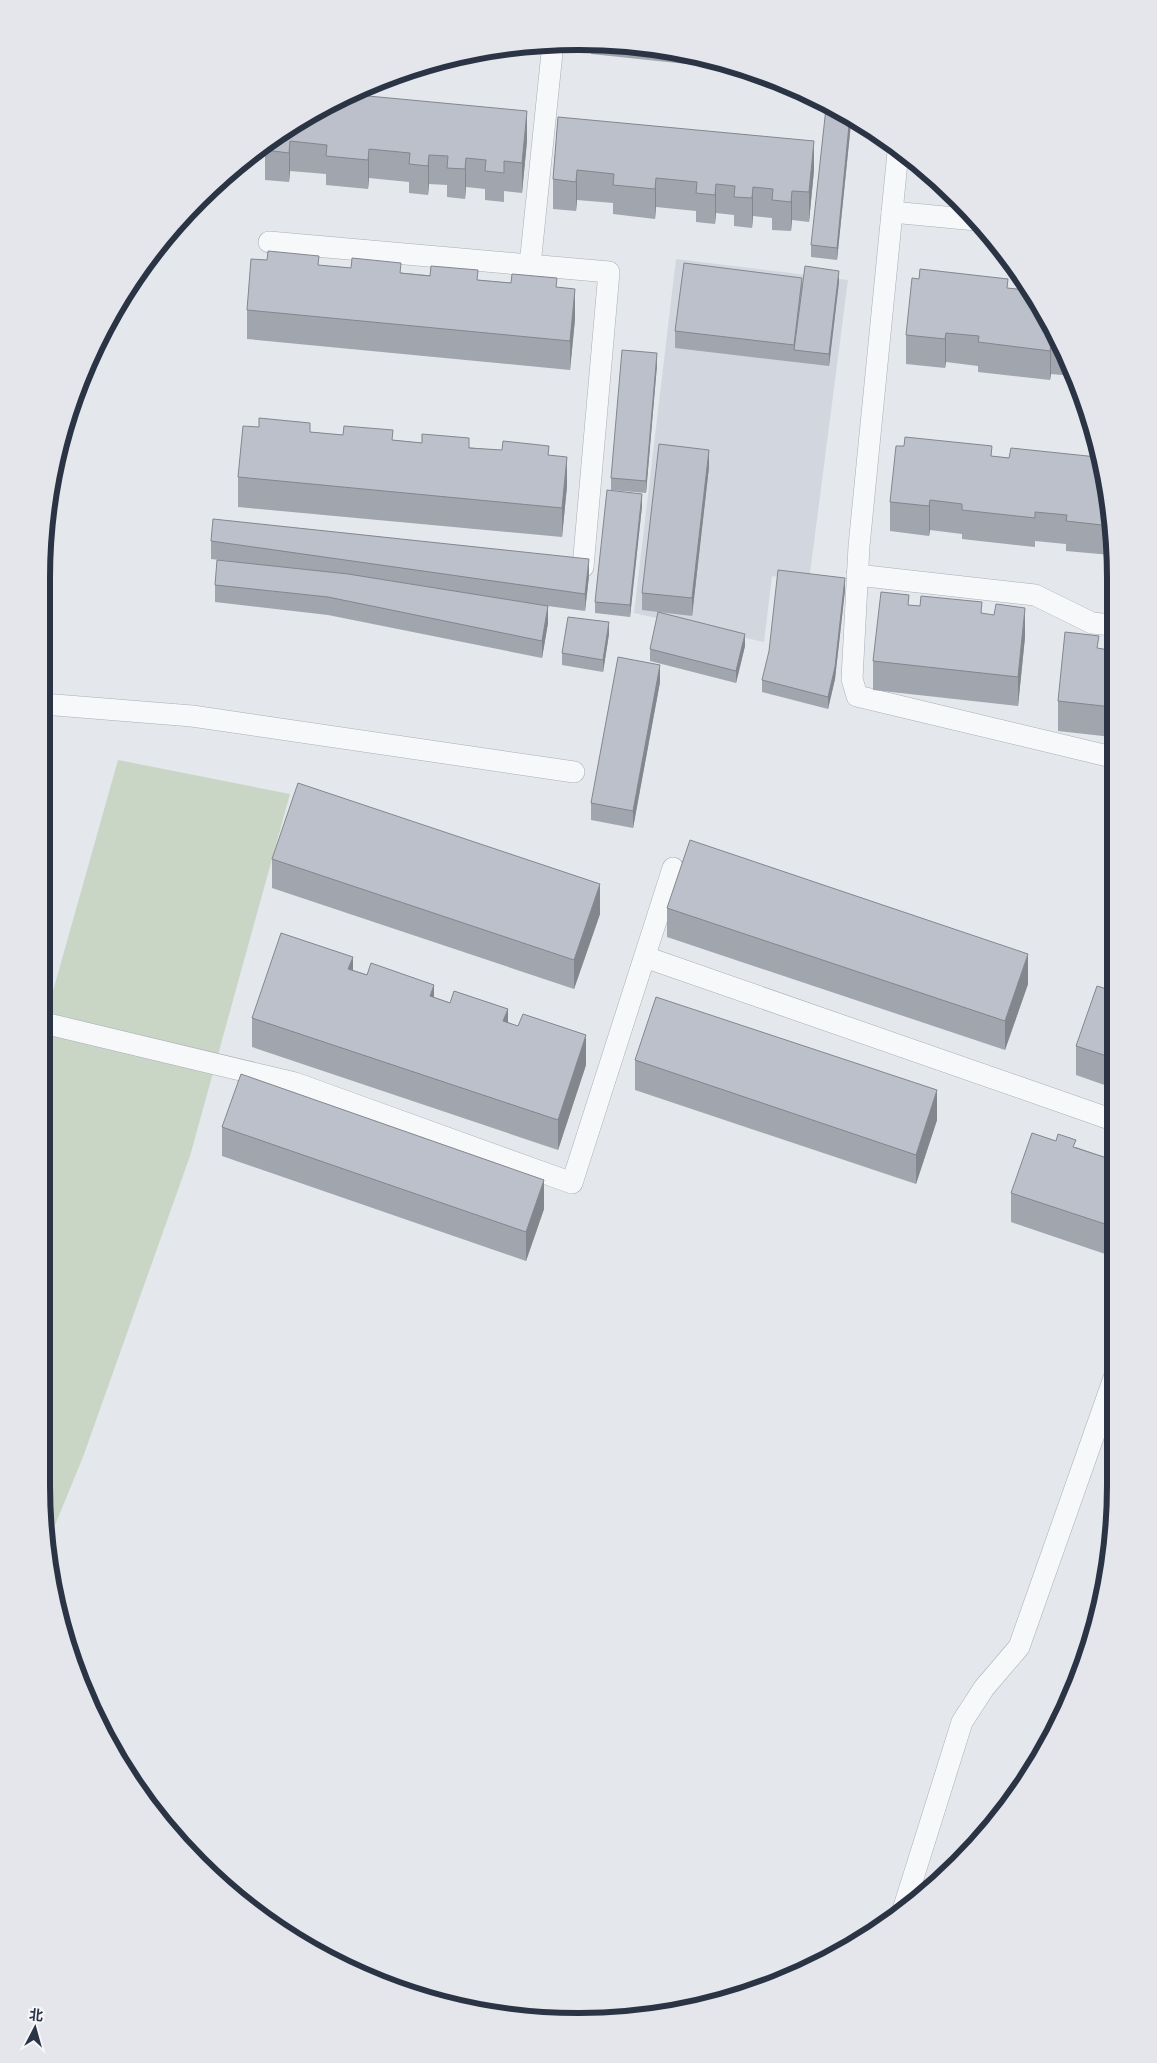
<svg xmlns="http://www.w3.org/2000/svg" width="1157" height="2063" font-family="'Varela Round','Noto Sans SC',sans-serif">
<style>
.built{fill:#d2d6de}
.green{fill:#c9d6c5}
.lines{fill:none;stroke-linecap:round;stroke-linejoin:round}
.service-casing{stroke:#a9aeb7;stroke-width:22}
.service{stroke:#f7f8fa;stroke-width:21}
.wall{fill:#a1a5ae}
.shaded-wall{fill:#83868d}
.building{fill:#bbc0ca;stroke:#83868d}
.rim{fill:none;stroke:#2b3445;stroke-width:6}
</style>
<rect width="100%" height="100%" fill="#e4e7ec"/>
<path class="built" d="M676,259l172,21 -39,301 -37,-5 -8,66 -130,-29z"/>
<path class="green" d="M118,760l172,34 -100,362 -107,301 -37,90 -2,-532 9,-24z"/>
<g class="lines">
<g class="service-casing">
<g id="service">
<path d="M898,152l-39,394 -7,133 5,17 255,61"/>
<path d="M892,212l84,8"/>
<path d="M269,242l340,30 -26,295"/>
<path d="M530,265l23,-222"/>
<path d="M857,575l178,20 57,28 20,2"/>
<path d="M43,704l149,12 382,56"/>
<path d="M645,957l468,163"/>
<path d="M44,1023l251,60 277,100 101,-315"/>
<path d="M903,1910l59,-188 22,-34 35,-41 95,-269"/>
</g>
</g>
<use href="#service" class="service"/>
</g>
<g class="wall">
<path d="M591,44l58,2 104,25 -162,-17z"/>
<path d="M341,97l186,44 -5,52 -18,-2v11l-19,-2v-11l-19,-2 -1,12 -18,-2v-12l-18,-1 -1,11 -19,-2v-11l-40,-4 -1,11 -42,-4v-11l-36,-3 -1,11 -24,-2v-30z"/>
<path d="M851,116v7l-14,137 -26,-3v-12z"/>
<path d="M558,117l256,53 -5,52 -17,-2 -1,11 -19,-1v-12l-19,-2 -1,12 -18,-2v-11l-18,-2 -1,11 -19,-2v-11l-40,-4 -1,12 -42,-5v-11l-36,-3 -1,11 -23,-2v-30z"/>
<path d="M319,265l238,22 18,32 -5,51 -323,-31v-29z"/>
<path d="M839,282l-10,84 -154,-18v-17l127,-46z"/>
<path d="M1026,282l47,94 -22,-2 -1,6 -72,-8v-6l-32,-4 -1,6 -39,-4v-29l102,-47 18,2z"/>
<path d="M657,365l-11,128 -35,-3v-12z"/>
<path d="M310,432l239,23 18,31 -5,51 -324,-30v-30z"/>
<path d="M992,456l105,11 14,42v46l-45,-4v-7l-31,-3v6l-73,-8v-5l-32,-4 -1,6 -39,-5v-29z"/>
<path d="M709,467l-17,149 -50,-6v-17z"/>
<path d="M642,506l-12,111 -35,-4v-11z"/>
<path d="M211,541l378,35 -4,35 -37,-5v17l-6,35 -214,-43 -113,-13v-17l22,-23 -26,-3z"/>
<path d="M845,590l-10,89 -7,30 -66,-17v-12z"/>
<path d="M909,605l73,8 43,24 -7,69 -145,-16v-29z"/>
<path d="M609,634l-6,38 -41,-7v-12z"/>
<path d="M1112,637v100l-54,-6v-30l41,-52 10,1z"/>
<path d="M745,646l-9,37 -86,-22v-12z"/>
<path d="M660,682l-27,146 -42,-8v-17z"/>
<path d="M272,859l328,55 -26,75 -302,-101z"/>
<path d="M667,908l361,76 -23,66 -338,-113z"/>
<path d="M353,970l155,52 78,43 -28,85 -306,-103v-29z"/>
<path d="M1113,991v97l-37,-13v-29z"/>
<path d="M635,1060l302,60 -21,64 -281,-94z"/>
<path d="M222,1127l322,82 -18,52 -304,-105z"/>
<path d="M1076,1147l37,13 1,97 -103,-35v-29z"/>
</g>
<g class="shaded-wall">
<path d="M527,111v30l-5,52v-30z"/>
<path d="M850,115l1,8 -14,137v-12z"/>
<path d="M290,141v30l-1,11v-29z"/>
<path d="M814,141v29l-5,52v-30z"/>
<path d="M369,149v29l-1,11v-29z"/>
<path d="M429,155v29l-1,11v-29z"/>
<path d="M466,158v29l-1,12v-30z"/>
<path d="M577,170v30l-1,11v-29z"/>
<path d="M656,178v29l-1,12v-30z"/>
<path d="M716,184v29l-1,11v-29z"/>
<path d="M753,187v29l-1,12v-30z"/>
<path d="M792,191v29l-1,11v-29z"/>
<path d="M839,271v11l-10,84v-12z"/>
<path d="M575,289v30l-5,51v-29z"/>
<path d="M946,333v29l-1,6v-29z"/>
<path d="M1051,345v29l-1,6v-29z"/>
<path d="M657,353v12l-11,128v-12z"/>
<path d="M709,450v17l-17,149v-18z"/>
<path d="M567,457v29l-5,51v-29z"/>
<path d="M642,494v12l-12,111v-12z"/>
<path d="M930,500v30l-1,6v-30z"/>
<path d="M589,559v17l-4,35v-17z"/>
<path d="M845,578v12l-10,89 -7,30v-12z"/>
<path d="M548,606v17l-6,35v-17z"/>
<path d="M1025,608v29l-7,69v-29z"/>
<path d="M609,622v12l-6,38v-12z"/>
<path d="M745,634v12l-9,37v-12z"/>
<path d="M660,665v17l-27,146v-17z"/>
<path d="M600,884v30l-26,75v-29z"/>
<path d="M1028,954v30l-23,66v-29z"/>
<path d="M353,957v30l-5,-18z"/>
<path d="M434,985v29l-4,-18z"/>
<path d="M508,1009v29l-5,-17z"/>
<path d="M586,1035v30l-28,85v-30z"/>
<path d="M937,1090v30l-21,64v-29z"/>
<path d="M544,1180v29l-18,52v-29z"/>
</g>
<g class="building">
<path d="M347,94l180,17 -5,52 -18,-2v12l-19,-2 1,-11 -20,-2 -1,11 -18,-1 1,-12 -19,-1 -1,11 -19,-2 1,-11 -41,-4 -1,11 -42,-4 1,-11 -37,-4 -1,12 -24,-3 1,-7 75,-46z"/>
<path d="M826,108l13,1 11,6 -13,133 -26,-3z"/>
<path d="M558,117l256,24 -5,51 -17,-1 -1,11 -19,-2 1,-11 -20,-2 -1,11 -18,-1 1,-11 -19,-2 -1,11 -19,-2 1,-11 -41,-4 -1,11 -42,-4 1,-11 -37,-4 -1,12 -23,-3z"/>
<path d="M268,251l51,5 -1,9 33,3 1,-10 49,5 -1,10 30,3 1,-10 47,4 -1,10 34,3 1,-9 45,4 -1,9 19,2 -5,52 -323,-31 4,-51 16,1z"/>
<path d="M684,263l118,15 -8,67 -119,-14z"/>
<path d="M805,266l34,5 -10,83 -35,-4z"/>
<path d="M920,269l88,10 -1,9 19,2v-8l31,63h-6l-1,6 -72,-9 1,-6 -33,-3 -1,6 -39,-4 6,-57 7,1z"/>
<path d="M622,350l35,3 -11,128 -35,-3z"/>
<path d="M259,418l51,5v9l33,3 1,-9 49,4 -1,10 30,3v-9l47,4v10l33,2 1,-9 46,5 -1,9 19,2 -5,51 -324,-31 5,-51 16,1z"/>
<path d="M905,437l87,9 -1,10 18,2 2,-10 86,9 -1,10 6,1 9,41v17l-45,-5 1,-6 -32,-3v6l-73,-8v-6l-32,-4 -1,6 -39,-4 6,-56h8z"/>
<path d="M659,444l50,6 -17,148 -50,-5z"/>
<path d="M607,490l35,4 -12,111 -35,-3z"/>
<path d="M213,519l376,40 -4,35 -374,-53z"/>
<path d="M217,560l131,14 200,32 -6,35 -214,-44 -113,-12z"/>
<path d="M778,570l67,8 -10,89 -7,30 -66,-17 7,-29z"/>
<path d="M881,592l28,3 -1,10 12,1 1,-10 61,6 -1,11 13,2 2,-11 29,4 -7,69 -145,-16z"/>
<path d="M658,612l87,22 -9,37 -86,-22z"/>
<path d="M568,617l41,5 -6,38 -41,-7z"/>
<path d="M1065,632l34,4 -2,12 12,2 1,-13h2v70l-54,-6z"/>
<path d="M618,657l42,8 -27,146 -42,-8z"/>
<path d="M298,783l302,101 -26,76 -302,-101z"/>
<path d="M690,840l338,114 -23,67 -338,-113z"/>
<path d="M281,933l72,24 -5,12 19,6 4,-12 63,22 -4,11 20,7 4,-12 54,18 -5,12 15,5 5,-12 63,21 -28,85 -306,-102z"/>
<path d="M1097,986l16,5v67l-37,-12z"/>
<path d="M656,997l281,93 -21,65 -281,-95z"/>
<path d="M241,1074l303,106 -18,52 -304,-105z"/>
<path d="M1032,1133l24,8 2,-7 18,6 -3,7 40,13 1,67 -103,-34z"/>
</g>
<path d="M0 0H1157V2063H0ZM578 50H579A528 528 0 0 1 1107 578V1485A528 528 0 0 1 579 2013H578A528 528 0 0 1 50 1485V578A528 528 0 0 1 578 50Z" fill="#e4e6eb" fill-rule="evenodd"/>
<path class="rim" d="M578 50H579A528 528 0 0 1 1107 578V1485A528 528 0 0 1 579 2013H578A528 528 0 0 1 50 1485V578A528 528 0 0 1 578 50Z"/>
<g transform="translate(35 2028) rotate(6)" stroke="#f4f6f9" stroke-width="4" paint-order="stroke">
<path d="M0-4L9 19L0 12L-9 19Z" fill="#2b3445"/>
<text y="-8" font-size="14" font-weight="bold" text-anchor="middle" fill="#2b3445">北</text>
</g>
</svg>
